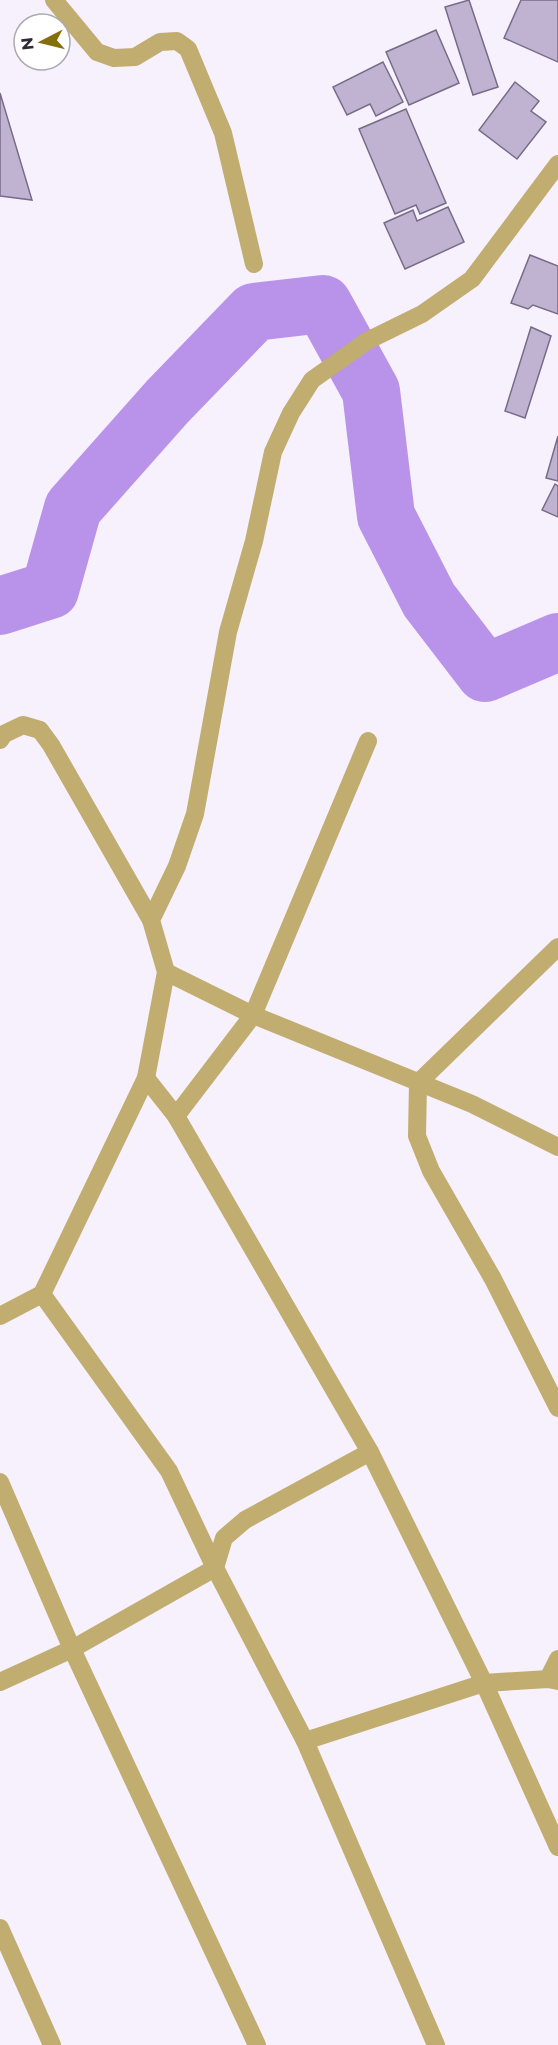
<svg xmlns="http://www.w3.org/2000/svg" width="558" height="2045" font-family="Montserrat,sans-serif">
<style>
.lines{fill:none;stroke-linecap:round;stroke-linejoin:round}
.river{stroke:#b893e9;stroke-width:58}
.building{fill:#bfb3d1;stroke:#776c88;stroke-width:1.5}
.minor{stroke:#c0ad6f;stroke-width:18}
</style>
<rect width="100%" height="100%" fill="#f6f1fd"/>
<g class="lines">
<path class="river" d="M0,606l50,-16 23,-82 94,-106 87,-90 69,-8 48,87 15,125 43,84 56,73 73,-31"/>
</g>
<g class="building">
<path d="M469,0l29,87 -25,8 -28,-88z"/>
<path d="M521,0h37v62l-54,-24z"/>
<path d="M436,30l23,53 -50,22 -23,-53z"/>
<path d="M383,62l20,40 -27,14 -6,-12 -23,11 -14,-28z"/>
<path d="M515,82l24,19 -8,10 15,11 -29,37 -38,-29z"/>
<path d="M0,93l32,107 -32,-4z"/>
<path d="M406,109l40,94 -26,11 -4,-9 -21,9 -36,-85z"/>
<path d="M448,207l16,35 -59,27 -21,-46 29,-13 4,11z"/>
<path d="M530,255l28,11v48l-25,-9 -5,4 -17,-6z"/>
<path d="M531,327l20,9 -26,82 -20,-7z"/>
<path d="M558,436v45l-12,-3z"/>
<path d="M555,484l3,2v31l-16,-7z"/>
</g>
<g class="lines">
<g class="minor">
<path d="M54,0l43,52 17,6 21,-1 25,-15 17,-1 11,8 35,84 31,131"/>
<path d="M0,740l4,-6 19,-9 17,5 11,15 100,175"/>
<path d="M558,947l-140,136 -1,53 14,35 62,108 65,129"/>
<path d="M166,972l87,43 219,89 86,43"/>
<path d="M146,1078l30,38 194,336"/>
<path d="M176,1116l77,-101 115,-274"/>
<path d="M42,1294l127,177 46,97 90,173 131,304"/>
<path d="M0,1316l42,-22 104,-216 20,-106 -15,-52 26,-54 18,-52 33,-182 26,-91 19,-89 18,-39 21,-33 55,-39 55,-27 50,-35 86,-115"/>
<path d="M0,1482l72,167 185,396"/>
<path d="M548,1679l10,-20"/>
<path d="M0,1682l72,-33 143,-81 9,-30 21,-18 125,-68 114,231 74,164"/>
<path d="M305,1741l179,-58 64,-4 10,2"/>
<path d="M0,1928l52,117"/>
</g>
</g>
<g transform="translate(42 42) rotate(263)"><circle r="28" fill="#ffffff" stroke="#abaaaf" stroke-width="1.5"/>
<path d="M0-4.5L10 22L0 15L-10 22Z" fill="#856e0c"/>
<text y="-9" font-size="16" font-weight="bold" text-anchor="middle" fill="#2e2a36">N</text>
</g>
</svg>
